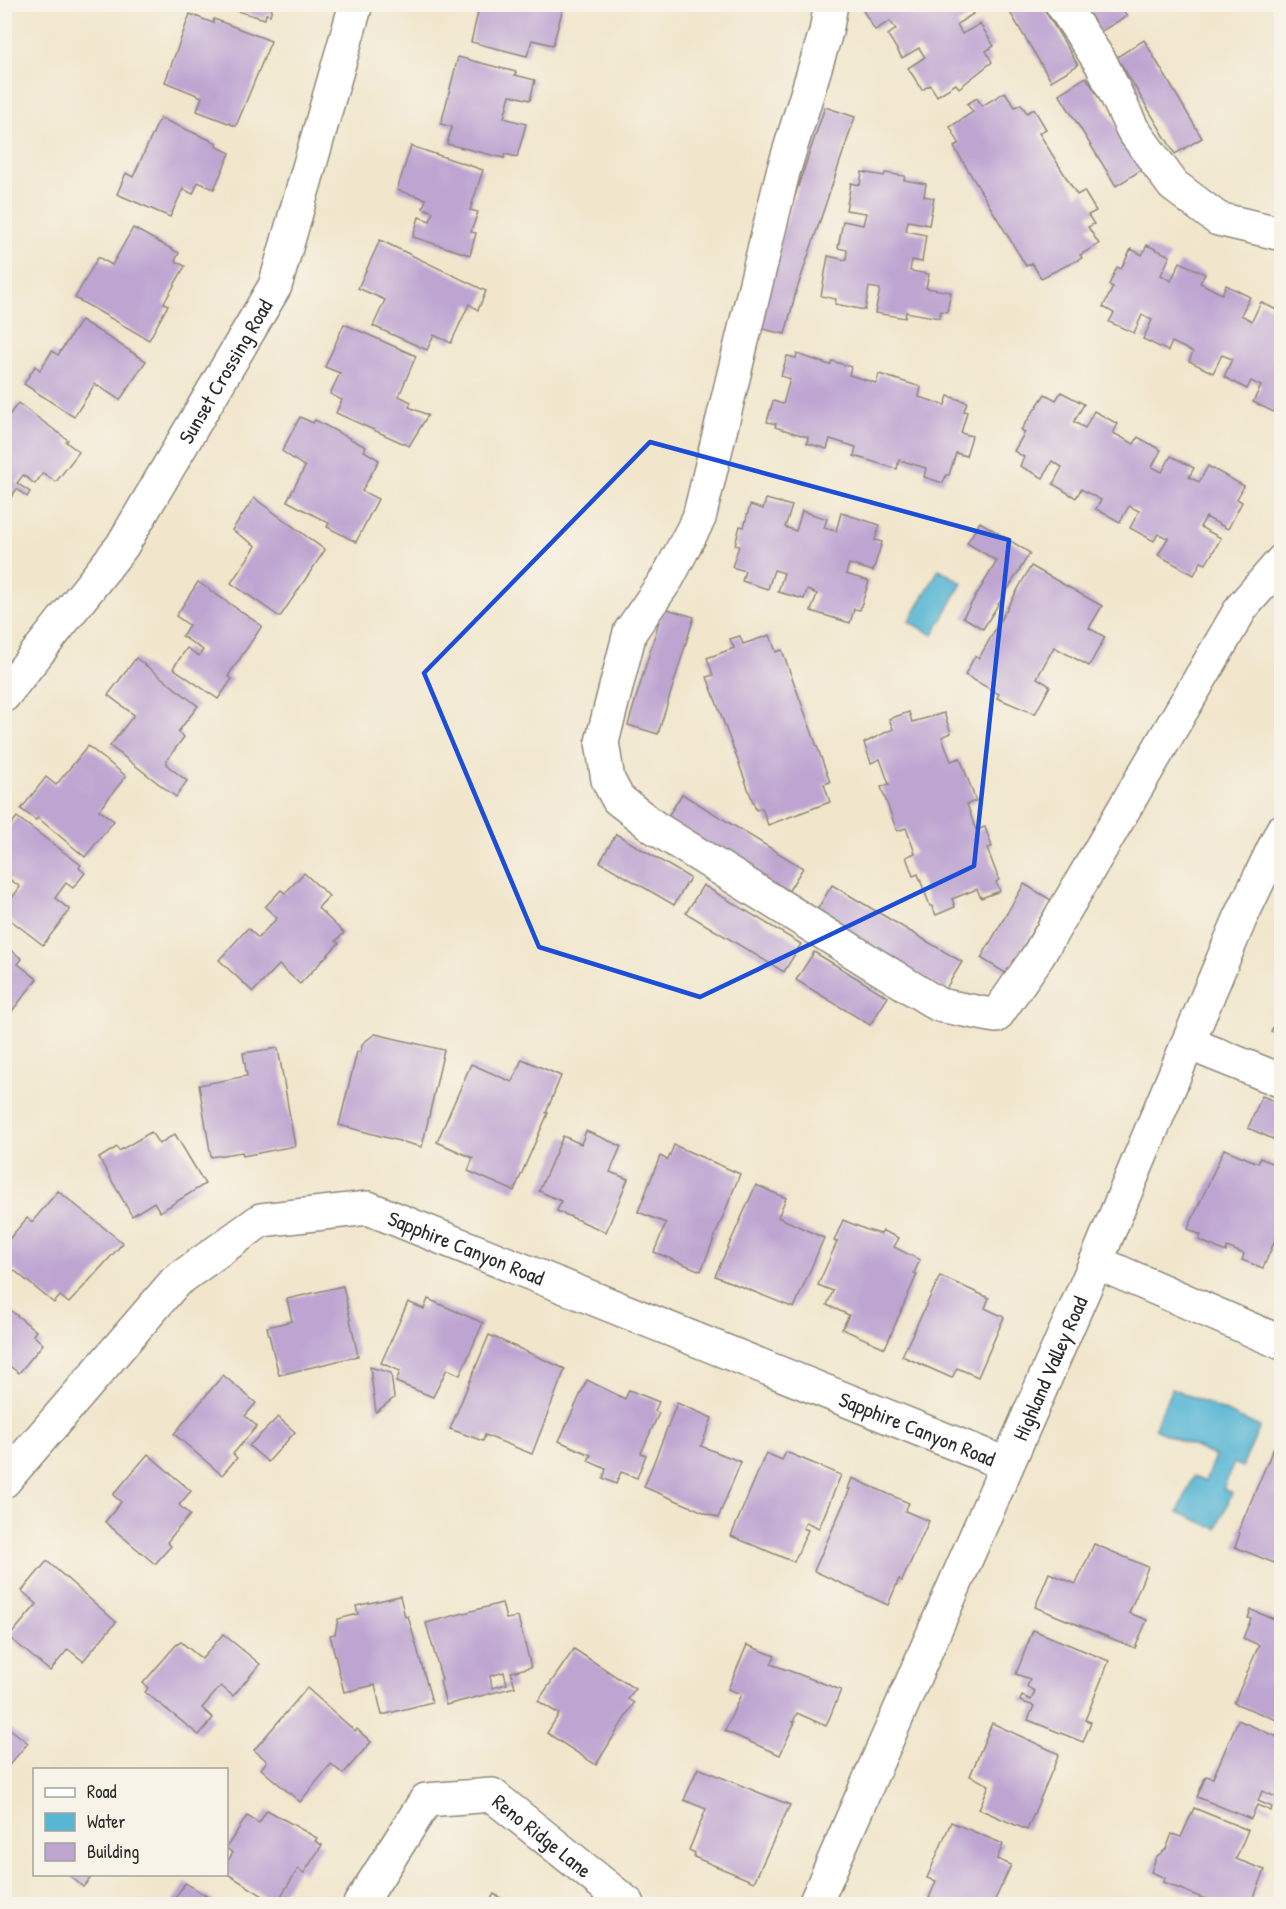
<svg xmlns="http://www.w3.org/2000/svg" width="1286" height="1909" font-family="'Patrick Hand',sans-serif">
<style>
.water{fill:#56b6d4;stroke:#407080;stroke-width:1.5}
.building{fill:#bea5d1;fill-rule:evenodd}
.lines{fill:none;stroke-linecap:round;stroke-linejoin:round}
.minor-casing{stroke:#8e887c;stroke-width:36}
.minor{stroke:#fff;stroke-width:33}
.marked{fill:none;stroke:#1d4ed8;stroke-width:4.5;stroke-linejoin:round}
.labels{text-anchor:middle;dominant-baseline:central;stroke-width:4.5;stroke-linejoin:round;paint-order:stroke}
.street-label{font-size:21px;fill:#2b2b2b;stroke:#f7f3e8}
</style>
<rect width="100%" height="100%" fill="#f7f3e8"/>
<filter id="ink" filterUnits="userSpaceOnUse"><feTurbulence type="fractalNoise" baseFrequency=".0167" numOctaves="2"/><feDisplacementMap in="SourceGraphic" scale="12" xChannelSelector="R" yChannelSelector="G"/><feConvolveMatrix kernelMatrix="1 2 1 2 8 2 1 2 1" color-interpolation-filters="sRGB"/></filter>
<filter id="wash" filterUnits="userSpaceOnUse"><feTurbulence type="fractalNoise" baseFrequency=".008" numOctaves="4" result="noise"/><feDisplacementMap in="SourceGraphic" scale="24" xChannelSelector="R" yChannelSelector="G"/><feGaussianBlur stdDeviation="1.35" result="paint"/><feColorMatrix in="noise" values="0 0 0 0 0 0 0 0 0 0 0 0 0 0 0 0 0 1.4 0 .05"/><feComposite in="paint" operator="in"/></filter>
<g filter="url(#wash)">
<rect width="100%" height="100%" fill="#f1e6cc"/>
<g class="water">
<path d="M939,569l23,14 -29,52 -24,-13z"/>
<path d="M1172,1388l88,39 -18,40 -8,-4 -11,26 9,4 -15,36 -39,-17 16,-36 11,5 10,-25 -61,-27z"/>
</g>
<g id="blocks">
<g class="building">
<path d="M239,4h34l-3,11 -4,-1 -1,5 -28,-8z"/>
<path d="M480,4h84l-11,41 -21,-5 -5,16 -56,-14z"/>
<path d="M859,4h108l6,10 -16,10 5,10 18,-10 14,22 -8,5 6,11 -33,26 -3,-4 -19,12 -7,-11 -8,5 -14,-22 17,-11 -6,-9 -17,10 -14,-23 8,-6 -6,-8 -15,9z"/>
<path d="M1005,4h36l37,61 -27,16z"/>
<path d="M1083,4h37l7,12 -27,16z"/>
<path d="M190,14l23,9 1,-4 57,22 -35,85 -39,-15 5,-14 -37,-15z"/>
<path d="M1144,40l58,98 -27,16 -58,-97z"/>
<path d="M458,57l58,15 -1,3 20,5 -5,20 -20,-5 -6,23 22,6 -9,33 -12,-3 -1,4 -57,-14 5,-17 -11,-3z"/>
<path d="M1086,77l57,92 -27,17 -57,-92z"/>
<path d="M1005,92l10,15 6,-3 6,9 7,-4 12,20 -7,4 38,62 7,-4 12,20 -8,4 6,9 -6,3 11,17 -19,11 2,3 -41,20 -9,-15 -6,3 -72,-119 5,-4 -9,-16 23,-15 -6,-8 10,-6 5,8z"/>
<path d="M825,107l30,10 -59,175 -11,42 -31,-7 11,-43z"/>
<path d="M160,118l57,25 -1,3 14,7 -16,36 -16,-7 -5,12 -10,-5 -13,28 -53,-23 9,-21 7,4z"/>
<path d="M411,146l72,24 -13,40 8,2 -7,20 5,1 -6,22 -57,-18 6,-20 11,4 3,-9 -10,-4 3,-9 -29,-9z"/>
<path d="M862,172l22,4 1,-3 20,3 -1,4 22,4 -2,12 10,2 -5,27 -21,-4 -2,10 20,4 -4,27 -10,-2 -2,11 19,3 -3,14 25,4 -4,20 -6,-1 -2,7 -33,-6 -1,6 -30,-5 5,-24 -11,-2 -4,23 -30,-6 1,-5 -15,-3 7,-40 18,4 1,-10 -9,-2 5,-27 20,4 3,-12 -20,-3 5,-27 9,2z"/>
<path d="M133,228l46,25 -4,8 10,5 -21,37 4,2 -19,35 -74,-42 23,-41 14,8z"/>
<path d="M380,240l106,51 -8,19 -9,-6 -18,39 -17,-8 -7,15 -54,-24 12,-26 -27,-12z"/>
<path d="M1147,245l23,11 -9,19 10,6 9,-19 25,12 -5,9 22,11 4,-9 24,12 -9,18 11,6 9,-19 21,11v103l-29,-14 8,-16 -10,-5 -4,8 -23,-12 8,-18 -10,-4 -9,18 -24,-12 4,-9 -21,-10 -4,9 -25,-12 9,-19 -10,-5 -8,18 -25,-11 5,-9 -11,-6 10,-20 -4,-2 8,-18 4,2 10,-20 11,6z"/>
<path d="M81,320l65,41 -26,39 -25,-16 -21,33 -50,-33 11,-18 5,4 12,-19 6,4z"/>
<path d="M344,324l72,32 -17,40 12,6 -2,5 19,8 -19,31 -73,-33 6,-13 -12,-6 10,-21 -15,-6z"/>
<path d="M797,354l33,11 2,-4 19,6 -2,8 27,8 3,-9 42,13 -2,10 26,8 3,-9 19,6 -3,9 3,1 -6,21 11,3 -6,20 -10,-3 -7,22h-3l-3,8 -19,-6 2,-9 -27,-8 -2,9 -43,-13 2,-9 -26,-8 -3,10 -20,-6 1,-6 -33,-10 1,-3 -9,-2 6,-21 10,3 7,-25 -9,-3 6,-20 9,2z"/>
<path d="M1061,392l23,12 -10,18 11,6 9,-17 24,13 -5,9 21,11 4,-7 23,13 -9,17 10,5 9,-16 23,12 -5,9 10,5 9,-16 36,20 -7,13 5,3 -14,27 -22,-12 -6,10 21,11 -15,26 -5,-2 -7,13 -36,-20 10,-17 -10,-4 -4,7 -24,-13 9,-17 -10,-5 -9,16 -24,-13 5,-9 -20,-11 -5,9 -23,-14 9,-17 -10,-6 -9,17 -23,-12 4,-9 -10,-6 11,-19 -4,-2 24,-36 11,6z"/>
<path d="M18,403l50,37 -2,2 13,10 -23,30 -13,-9 -8,11 -12,-9 -6,8 13,9 -3,5 -10,-8 -9,12 -4,-3v-76z"/>
<path d="M300,417l13,6 2,-3 51,27 -2,4 15,9 -17,31 16,8 -22,43 -29,-15 2,-4 -42,-22 18,-34 -23,-16z"/>
<path d="M254,498l71,52 -45,67 -49,-34 25,-37 -24,-16z"/>
<path d="M766,499l26,7 -7,21 11,4 6,-20 25,8 -3,9 12,3 5,-18 39,12 -5,15 7,2 -9,29 -24,-7 -3,10 23,7 -9,29 -6,-1 -4,14 -39,-12 6,-17 -10,-4 -3,9 -26,-7 6,-19 -10,-3 -6,19 -26,-8 3,-10 -13,-4 7,-21 -4,-1 5,-19 4,1 6,-22 13,4z"/>
<path d="M980,522l50,31 -47,76 -20,-12 34,-56 -30,-18z"/>
<path d="M1031,566l71,40 -13,22 16,9 -16,29 -35,-19 -17,31 13,8 -15,28 -38,-16 2,-4 -34,-19 10,-19 4,2z"/>
<path d="M198,582l64,44 -34,50 4,3 -14,20 -45,-31 14,-20 12,8 4,-6 -21,-14 7,-11 -13,-9z"/>
<path d="M663,608l31,9 -36,117 -30,-9z"/>
<path d="M770,635l6,17 6,-2 48,132 -6,2 6,18 -62,23 -6,-17 -6,2 -49,-133 6,-2 -6,-17 27,-10 -4,-9 10,-3 3,8z"/>
<path d="M136,658l62,48 -20,26 6,5 -18,24 2,5 19,15 -11,16 -66,-51 24,-31 -26,-20z"/>
<path d="M909,712l3,10 32,-9 7,20 -9,4 9,24 9,-3 16,43 -9,3 9,26 9,-3 7,20 -5,1 12,32 -3,2 4,9 -19,7 -4,-9 -25,10 3,8 -19,8 -4,-9h-2l-12,-32 -5,2 -7,-19 9,-4 -9,-25 -9,3 -16,-44 8,-3 -9,-25 -9,4 -7,-20 29,-14 -4,-10z"/>
<path d="M88,746l38,30 -27,34 15,11 -29,36 -47,-39 -2,2 -15,-11 25,-32 10,8z"/>
<path d="M682,794l121,74 -17,27 -121,-74z"/>
<path d="M17,817l64,48 -2,3 6,5 -12,15 -7,-5 -11,15 15,12 -27,35 -39,-30v-25l9,7 7,-10 -16,-12v-42z"/>
<path d="M616,834l74,44 -16,27 -74,-43z"/>
<path d="M304,873l25,23 -11,12 26,25 -8,8 3,2 -39,41 -21,-19 -26,27 -34,-32 29,-32 10,10 19,-20 -12,-11 16,-17 4,3z"/>
<path d="M1024,884l27,16 -44,74 -26,-16z"/>
<path d="M703,885l98,59 -17,28 -98,-59z"/>
<path d="M832,885l130,77 -17,28 -130,-77z"/>
<path d="M4,945l18,14 -4,5 19,15 -28,36 -5,-3z"/>
<path d="M814,952l74,45 -18,28 -74,-45z"/>
<path d="M1282,1009v26l-11,-4z"/>
<path d="M375,1034l69,16 -22,97 -83,-22 18,-73h3l3,-9z"/>
<path d="M278,1048l17,98 -52,10 -1,-4 -31,5 -12,-72 48,-9 -4,-23z"/>
<path d="M522,1059l39,17 -15,37h2l-34,78 -46,-20 5,-13 -36,-16 34,-78 41,18z"/>
<path d="M1262,1096l20,8v39l-34,-15z"/>
<path d="M586,1131l35,15 -11,26 18,7 -22,53 -49,-21 4,-10 -22,-10 24,-55 18,8z"/>
<path d="M151,1132l8,12 16,-10 30,50 -45,28 -6,-10 -22,14 -33,-58 18,-11 2,4z"/>
<path d="M674,1145l66,29 -39,97 -47,-19 12,-29 -28,-11 22,-56 8,4z"/>
<path d="M1224,1149l34,14 2,-5 18,8 4,-7v65l-19,44 -21,-8 2,-6 -17,-7 -1,5 -27,-12 2,-5 -13,-6z"/>
<path d="M756,1185l30,13 -8,19 46,21 -30,70 -79,-32z"/>
<path d="M58,1191l65,52 -54,60 -9,-7 -6,7 -50,-41v-17l23,-27 5,4z"/>
<path d="M843,1220l24,10 14,4 2,-3 16,7 -5,9 26,13 -6,13 3,1 -32,74 -43,-19 7,-14 -22,-10 6,-14 -15,-6 19,-43 -3,-1z"/>
<path d="M940,1276l49,22 -4,10 19,9 -26,60 -21,-9 -5,10 -50,-22z"/>
<path d="M343,1286l15,70 -79,19 -12,-48 25,-6 -5,-22z"/>
<path d="M428,1299l55,24 -23,52 -13,-6 -14,28 -37,-15 4,-11 -19,-8 27,-61 16,7z"/>
<path d="M4,1305l32,26 -3,4 10,9 -24,29 -11,-8 -4,4z"/>
<path d="M489,1335l76,34 -33,85 -47,-19 -2,6 -33,-12z"/>
<path d="M370,1367l21,6 3,25 -18,14z"/>
<path d="M223,1375l33,28 -11,13 12,10 -24,28 4,4 -15,17 -48,-41z"/>
<path d="M587,1380l38,19 4,-9 30,12 -4,9 4,2 -18,40 5,2 -9,23 -16,-6 -5,12 -13,-6 3,-9 -18,-8 3,-6 -32,-14z"/>
<path d="M677,1403l35,15 -11,28 40,16 -23,56 -74,-31z"/>
<path d="M278,1417l17,15 -27,30 -19,-16z"/>
<path d="M1282,1428v131l-3,6 -44,-18 5,-14 -2,-1z"/>
<path d="M786,1452l55,23 -22,53 -13,-6 -3,6 5,2 -14,32 -63,-26 35,-83 16,7z"/>
<path d="M148,1454l43,37 -12,14 11,10 -23,27 4,4 -16,18 -50,-42 16,-20 -8,-7z"/>
<path d="M852,1478l57,25 -4,8 24,10 -27,60 -3,-2 -11,26 -74,-34 36,-82h-2z"/>
<path d="M1094,1544l54,23 -19,46 18,7 -12,28 -100,-41 14,-34 27,11z"/>
<path d="M47,1561l69,61 -33,39 -15,-12 -18,22 -41,-34 28,-33 -15,-13z"/>
<path d="M400,1596l5,21 3,-1 24,86 -50,13 -7,-30 -31,7 -14,-57 5,-1 3,-15 20,-5 -2,-8z"/>
<path d="M502,1603l4,16 12,-2 13,50 -20,5 4,15 -69,18 -6,-24 2,-1 -16,-57zM504,1672l3,12 -15,4 -2,-12z"/>
<path d="M1251,1610l31,12v100l-48,-19 25,-58 -16,-7 8,-19 -3,-1z"/>
<path d="M1033,1630l76,31 -24,59 6,2 -8,20 -55,-22 6,-14 -14,-5 2,-5 9,4 4,-9 -8,-4 3,-8 -14,-5z"/>
<path d="M223,1634l37,30 -27,32 -12,-10 -19,22 11,10 -14,17 -54,-43 3,-4 -5,-5 33,-38 5,-3 21,17z"/>
<path d="M747,1645l28,11 -4,8 70,26 -15,36 -29,-13 -4,9h2l-15,33 -55,-24 16,-37 -13,-5z"/>
<path d="M574,1649l61,40 -7,10 6,4 -38,62 -49,-32 12,-19 -21,-13z"/>
<path d="M307,1688l48,43 2,-2 14,13 -28,32 -12,-10 -31,38 -39,-33 6,-8 -13,-11z"/>
<path d="M1238,1720l44,19v51l-3,-1 -3,8 -14,-6 -4,10 14,6 -1,4 -14,-6 -6,14 -54,-22 9,-21 7,2z"/>
<path d="M992,1723l67,31 -32,76 -48,-21 10,-24 -19,-9z"/>
<path d="M4,1724l24,19 -24,28z"/>
<path d="M698,1768l92,37 -36,77 -60,-25 1,-4 -6,-3 17,-41 -22,-9z"/>
<path d="M1194,1808l54,22 -12,29 29,11 -14,34h-34l-54,-22 2,-4 -14,-6 5,-15 10,-8 6,-15 9,3z"/>
<path d="M267,1810l50,28 -2,3 7,4 -18,28 -6,-4 -22,35 -50,-31v-10l7,-10 -7,-5 21,-32 12,7z"/>
<path d="M951,1822l52,22 -6,15 14,6 -18,39h-48l-16,-6 7,-17 -9,-3z"/>
<path d="M68,1874h26l-11,13z"/>
<path d="M185,1883l34,21h-48z"/>
<path d="M494,1894l16,10h-22z"/>
</g>
</g>
</g>
<g filter="url(#ink)">
<use href="#blocks" fill-opacity="0" stroke="#8e887c" stroke-width="1.5"/>
<g class="lines">
<g class="minor-casing">
<g id="minor">
<path d="M831,4l-5,28 -43,140 -84,346 -31,59 -38,55 -28,110 6,38 10,19 36,28 285,178 57,11 42,-60 204,-349 40,-46"/>
<path d="M1062,4l39,59 32,67 40,55 45,34 64,15"/>
<path id="s1" d="M4,695l118,-149 153,-260 81,-282"/>
<path d="M1188,1043l94,38"/>
<path d="M1096,1262l186,81"/>
<path id="s2" d="M4,1481l171,-199 86,-62 107,-12 638,256"/>
<path id="s3" d="M360,1904l66,-104 66,-5 136,109"/>
<path id="s4" d="M815,1904l281,-642 144,-343 42,-88"/>
</g>
</g>
<use href="#minor" class="minor"/>
</g>
</g>
<path class="marked" d="M650,442l359,98 -35,326 -274,131 -161,-50 -115,-274z"/>
<g class="labels">
<g class="street-label">
<text stroke="none"><textPath href="#s1" startOffset="393">Sunset Crossing Road</textPath></text>
<text stroke="none"><textPath href="#s2" startOffset="582">Sapphire Canyon Road</textPath></text>
<text stroke="none"><textPath href="#s4" startOffset="585">Highland Valley Road</textPath></text>
<text stroke="none"><textPath href="#s2" startOffset="1068">Sapphire Canyon Road</textPath></text>
<text stroke="none"><textPath href="#s3" startOffset="254">Reno Ridge Lane</textPath></text>
</g>
</g>
<rect width="1286" height="1909" fill="none" stroke="#f7f3e8" stroke-width="24"/>
<rect x="33" y="1768" width="195" height="108" fill="#f7f3e8" stroke="#a5a39c" stroke-width="1.5"/>
<rect x="45" y="1788" width="30" height="9" fill="#ffffff" stroke="#a5a39c" stroke-width="1.5"/>
<text x="87" y="1798" font-size="18" fill="#2b2b2b">Road</text>
<rect x="45" y="1813" width="30" height="18" fill="#56b6d4" stroke="#a5a39c" stroke-width="1.5"/>
<text x="87" y="1828" font-size="18" fill="#2b2b2b">Water</text>
<rect x="45" y="1843" width="30" height="18" fill="#bea5d1" stroke="#a5a39c" stroke-width="1.5"/>
<text x="87" y="1858" font-size="18" fill="#2b2b2b">Building</text>
</svg>
